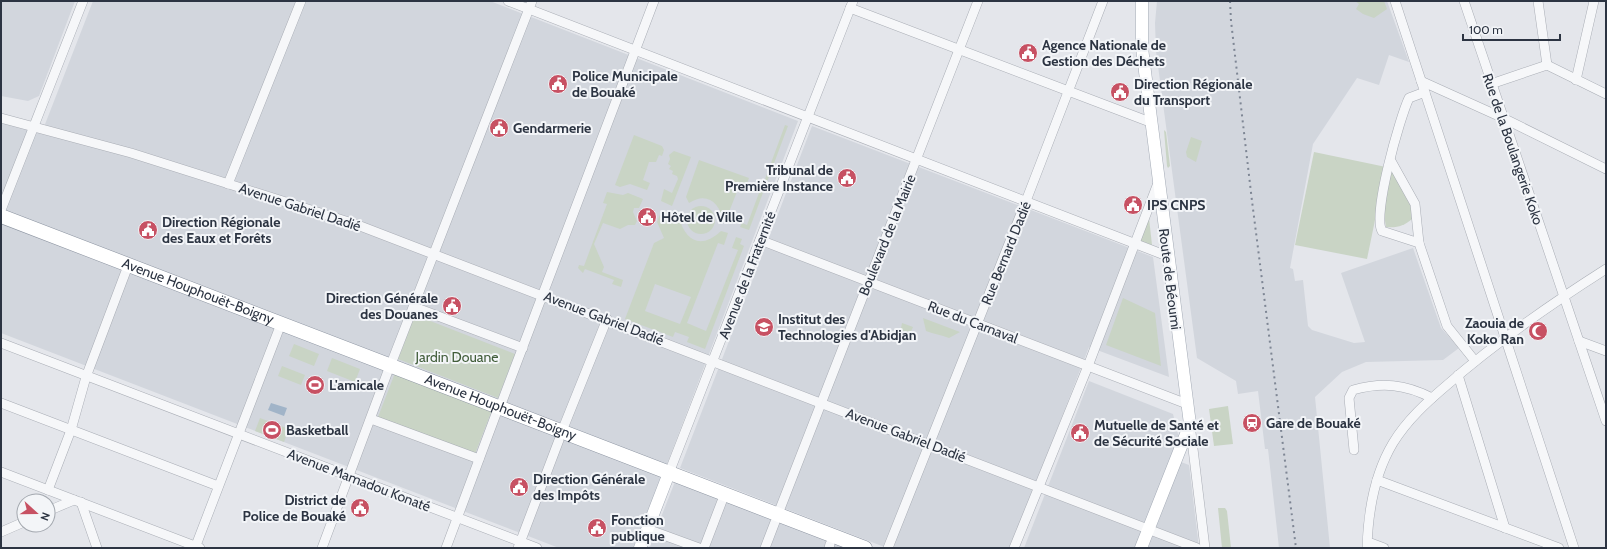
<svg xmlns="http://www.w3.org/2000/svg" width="1607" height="549" font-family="Cabin,sans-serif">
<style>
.built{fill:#d2d6dd}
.green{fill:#c9d4c5;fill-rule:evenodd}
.water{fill:#a1b4c8}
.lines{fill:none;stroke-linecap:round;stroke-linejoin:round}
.minor-casing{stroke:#a9adb5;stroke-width:10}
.major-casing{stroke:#a4abb6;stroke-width:13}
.highway-casing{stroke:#8c94a1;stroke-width:15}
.minor{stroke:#f6f7f9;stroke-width:9}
.major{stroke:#fff;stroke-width:12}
.highway{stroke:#fff;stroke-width:14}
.rail{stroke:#7e8694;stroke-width:2;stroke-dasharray:2 4;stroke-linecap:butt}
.labels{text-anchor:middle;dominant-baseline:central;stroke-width:4;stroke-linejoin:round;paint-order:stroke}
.poi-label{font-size:14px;font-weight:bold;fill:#2c3442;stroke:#f3f5f8;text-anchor:start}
.street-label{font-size:14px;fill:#2c3442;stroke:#f3f5f8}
.park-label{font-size:14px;fill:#415d3a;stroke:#f3f5f8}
</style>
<rect width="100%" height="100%" fill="#e4e6eb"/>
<g class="built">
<path d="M1,1h74l-36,95 -11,5 -27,-5z"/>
<path d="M93,1h397l308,120 -163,427h-76l-558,-215v-213l41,12z"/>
<path d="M1157,1h230l22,61 -20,-7 -10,30 -22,-7 -44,66 -23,124 3,1 2,12 8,-1 5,46 4,4 42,13 11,-1 -24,-69 72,-25 28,80 18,20 -16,12 -77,2 -24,10 -27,25 15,151h-51l-11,-99h-3l-7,-58 -20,3 -2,-13 -39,-23 -41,-307 -1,-28z"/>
<path d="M812,126l341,131 16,120 -80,-30 -78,201h-124l-207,-80z"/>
<path d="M1089,381l84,33 6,24 -43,110h-112z"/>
<path d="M1181,462l8,3 10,83h-51z"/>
<path d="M676,479l178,69h-205z"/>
</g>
<g class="green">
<path d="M1355,1h29l3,8 -13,9 -11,-4 -7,-5 3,-5z"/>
<path d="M785,125l3,1 -39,104 -9,-3 2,-4 5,2 12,-32 -5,-2 4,-11 6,2z"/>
<path d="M1164,130l2,2 4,34 -2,2 -1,-2z"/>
<path d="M634,135l28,11 2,4 -2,6 -3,-1 -3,7h-7l-6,18 7,3 -3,7 -17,-6 -10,3 -5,-2z"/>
<path d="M1191,137l11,4 -6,21 -9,-5 -1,-5z"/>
<path d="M674,151l17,6 -19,49 -11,-5 3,-12 8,4 6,-14 -1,-3 -5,-2 1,-3 -4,-2 2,-3 -3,-2 2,-5 -1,-4z"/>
<path d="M1314,152l72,15 -19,92 -72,-14z"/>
<path d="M699,160l50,18 -3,8 -6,-2 -11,28 6,3 -3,8 -9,-2c-3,-18 -16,-30 -34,-18l-3,-6z"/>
<path d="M1395,167l15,32 2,20c-8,7 -15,9 -26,8l-4,-24 5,-26z"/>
<path d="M607,192l16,3 5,-2 15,6 -4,9h-5l-1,4 4,9 -2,4h-7l-8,4 -17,-6 -9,21 10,23 -2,5 21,8 -2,7 -9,-3 2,-4 -29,-11 -2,4 -5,-5 1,-3 5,1 23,-62 -4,-1z"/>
<circle cx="701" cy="220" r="14"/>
<path d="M663,211l16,6c6,24 22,33 42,14l7,2 -4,12 -6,-2 -31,80 19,8 32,-81 -6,-2 4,-11 6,2 -2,5 4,2 -39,103 -18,-7 2,-5 -14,-5 -2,5 -48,-18 29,-76 10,-5 -7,-16 4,-10zM655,284l36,13 -11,27 -35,-13z"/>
<path d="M1149,218l3,27 -12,-4z"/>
<path d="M1123,298l32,15 6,53 -55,-21z"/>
<path d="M415,315l100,39 -17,44 -100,-39z"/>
<path d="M923,318l37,14 -11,6c-8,-3 -15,-4 -23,-7z"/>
<path d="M902,323l11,4 -4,9 -9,-3z"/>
<path d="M294,344l25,10 -5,12 -25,-10z"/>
<path d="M332,358l28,11 -5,13 -28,-11z"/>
<path d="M282,366l23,9 -4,10 -23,-9z"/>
<path d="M395,373l97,37 -17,44 -97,-37z"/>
<path d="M1228,406l5,38 -19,2 -5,-37z"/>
<path d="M260,418l29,11 -5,13 -29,-11z"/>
<path d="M1218,508h7l2,3 4,37h-9z"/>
</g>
<path class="water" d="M271,403l16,5 -3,8 -16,-6z"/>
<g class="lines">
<g class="minor-casing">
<g id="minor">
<path d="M508,1l659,255"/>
<path d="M1395,1l179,547"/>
<path d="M1464,1l142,420"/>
<path d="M1538,1l9,64"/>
<path d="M850,8l300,114"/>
<path d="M1576,80l18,-79"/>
<path d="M1421,81l82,37 103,51"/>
<path d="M1491,84l56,-19 59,29"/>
<path d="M1425,92l-16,6c-9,19 -37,117 -27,133l37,12 28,83 28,35"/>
<path d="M1,118l130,35 224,71 842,324"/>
<path d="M1391,161l24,43 4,39"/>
<path d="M228,184l73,-183"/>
<path d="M1,210l82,-209"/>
<path d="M760,240l427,164"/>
<path d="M414,307l109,41"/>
<path d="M1579,341l27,10"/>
<path d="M1,343l536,205"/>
<path d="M391,364l141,-363"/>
<path d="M1458,375l47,153"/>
<path d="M1,403l217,83"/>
<path d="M500,407l154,-406"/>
<path d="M371,419l108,40"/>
<path d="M1190,424l15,124"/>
<path d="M562,431l45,-112"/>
<path d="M1354,450l-5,-52 4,-8c29,-8 52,-6 79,8"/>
<path d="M1,472l199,76"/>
<path d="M669,473l184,-472"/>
<path d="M1377,480l182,68"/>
<path d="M48,490l23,-60 15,-53 40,-106"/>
<path d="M81,502l16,46"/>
<path d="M48,511l26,-11"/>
<path d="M778,514l200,-513"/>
<path d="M647,529l52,19"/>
<path d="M1,532l23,-10"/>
<path d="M1368,542l16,6"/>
<path d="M195,548l84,-219"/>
<path d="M322,548l66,-177"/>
<path d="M446,548l50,-134"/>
<path d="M518,548l41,-108"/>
<path d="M704,548l18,-47"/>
<path d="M765,548l10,-26"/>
<path d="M829,548l1,-4"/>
<path d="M888,548l138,-347 77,-200"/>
<path d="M1014,548l74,-182 70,-183"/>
<path d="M1367,548c1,-35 8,-75 26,-105 14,-23 34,-41 54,-58 49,-43 104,-81 159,-116"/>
</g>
</g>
<g class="major-casing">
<g id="major">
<path d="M640,548l29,-75"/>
<path d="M1141,548l49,-124 -48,-376v-47"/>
</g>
</g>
<g class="highway-casing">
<g id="highway">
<path id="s1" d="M1,216c288,109 576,220 864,332"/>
</g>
</g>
<use href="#minor" class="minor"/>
<use href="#major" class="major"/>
<use href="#highway" class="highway"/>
<path class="rail" d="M1230,1l1,20 21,180 44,347"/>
</g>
<defs>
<g id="civic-disc" transform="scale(1)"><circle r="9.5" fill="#c75163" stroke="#f3f5f8"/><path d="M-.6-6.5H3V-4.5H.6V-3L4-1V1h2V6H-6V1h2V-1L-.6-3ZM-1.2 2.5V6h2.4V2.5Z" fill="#fff"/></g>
<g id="university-disc" transform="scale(1)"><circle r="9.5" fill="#c75163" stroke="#f3f5f8"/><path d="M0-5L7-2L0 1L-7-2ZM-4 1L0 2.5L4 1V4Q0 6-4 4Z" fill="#fff"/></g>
<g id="mosque-disc" transform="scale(1)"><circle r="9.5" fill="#c75163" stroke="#f3f5f8"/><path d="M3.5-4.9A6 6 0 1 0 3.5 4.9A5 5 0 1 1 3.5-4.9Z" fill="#fff"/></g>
<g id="stadium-disc" transform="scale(1)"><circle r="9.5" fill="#c75163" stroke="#f3f5f8"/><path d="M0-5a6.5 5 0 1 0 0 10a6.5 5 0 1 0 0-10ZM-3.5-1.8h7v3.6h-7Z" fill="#fff"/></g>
<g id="station-disc" transform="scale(1)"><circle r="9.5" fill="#c75163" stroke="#f3f5f8"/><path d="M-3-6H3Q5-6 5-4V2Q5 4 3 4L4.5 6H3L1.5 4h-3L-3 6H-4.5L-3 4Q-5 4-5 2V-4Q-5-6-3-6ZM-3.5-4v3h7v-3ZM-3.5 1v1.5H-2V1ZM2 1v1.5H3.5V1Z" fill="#fff"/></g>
</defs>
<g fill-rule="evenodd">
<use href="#civic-disc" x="1028" y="53"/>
<use href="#civic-disc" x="558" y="84"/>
<use href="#civic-disc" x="1120" y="92"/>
<use href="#civic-disc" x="499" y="128"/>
<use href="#civic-disc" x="847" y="178"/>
<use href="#civic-disc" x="1133" y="205"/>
<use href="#civic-disc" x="647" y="217"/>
<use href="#civic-disc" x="148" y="230"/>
<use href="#civic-disc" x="452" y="306"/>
<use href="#university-disc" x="764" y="327"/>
<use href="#mosque-disc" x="1538" y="331"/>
<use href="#stadium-disc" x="315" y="385"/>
<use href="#station-disc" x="1252" y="423"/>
<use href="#stadium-disc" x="272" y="430"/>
<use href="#civic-disc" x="1080" y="433"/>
<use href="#civic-disc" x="519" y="487"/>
<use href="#civic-disc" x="360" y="508"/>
<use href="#civic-disc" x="597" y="528"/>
</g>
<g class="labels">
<g class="poi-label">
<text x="1042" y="45">Agence Nationale de<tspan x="1042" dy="16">Gestion des Déchets</tspan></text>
<text x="572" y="76">Police Municipale<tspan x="572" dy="16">de Bouaké</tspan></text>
<text x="1134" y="84">Direction Régionale<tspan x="1134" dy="16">du Transport</tspan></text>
<text x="513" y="128">Gendarmerie</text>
<text x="833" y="170" text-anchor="end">Tribunal de<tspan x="833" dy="16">Première Instance</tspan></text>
<text x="1147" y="205">IPS CNPS</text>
<text x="661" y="217">Hôtel de Ville</text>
<text x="162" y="222">Direction Régionale<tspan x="162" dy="16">des Eaux et Forêts</tspan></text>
<text x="438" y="298" text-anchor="end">Direction Générale<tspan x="438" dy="16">des Douanes</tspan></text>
<text x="778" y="319">Institut des<tspan x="778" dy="16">Technologies d'Abidjan</tspan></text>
<text x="1524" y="323" text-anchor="end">Zaouia de<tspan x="1524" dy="16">Koko Ran</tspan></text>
<text x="329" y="385">L'amicale</text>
<text x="1266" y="423">Gare de Bouaké</text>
<text x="1094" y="425">Mutuelle de Santé et<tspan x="1094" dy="16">de Sécurité Sociale</tspan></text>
<text x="286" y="430">Basketball</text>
<text x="533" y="479">Direction Générale<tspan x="533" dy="16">des Impôts</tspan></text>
<text x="346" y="500" text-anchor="end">District de<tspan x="346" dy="16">Police de Bouaké</tspan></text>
<text x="611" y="520">Fonction<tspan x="611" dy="16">publique</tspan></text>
</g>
<g class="street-label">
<text transform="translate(1513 149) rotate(71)">Rue de la Boulangerie Koko</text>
<text transform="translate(300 207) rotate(18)">Avenue Gabriel Dadié</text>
<text transform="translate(887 235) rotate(-68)">Boulevard de la Mairie</text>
<text transform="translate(1006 253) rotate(-68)">Rue Bernard Dadié</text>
<text transform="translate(747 275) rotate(-69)">Avenue de la Fraternité</text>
<text transform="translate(1170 279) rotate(83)">Route de Béoumi</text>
<text stroke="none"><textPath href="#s1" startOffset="211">Avenue Houphouët-Boigny</textPath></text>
<text transform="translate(604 318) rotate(21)">Avenue Gabriel Dadié</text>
<text transform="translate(973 322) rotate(21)">Rue du Carnaval</text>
<text stroke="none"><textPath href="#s1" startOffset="535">Avenue Houphouët-Boigny</textPath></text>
<text transform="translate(906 435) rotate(21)">Avenue Gabriel Dadié</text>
<text transform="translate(359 480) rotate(21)">Avenue Mamadou Konaté</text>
</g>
<g class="park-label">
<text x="457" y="357">Jardin Douane</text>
</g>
</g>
<rect width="1607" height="549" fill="none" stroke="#2c3442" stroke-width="4"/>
<g transform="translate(36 513) rotate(111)"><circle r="19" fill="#f3f5f8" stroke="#a3a8af"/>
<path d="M0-3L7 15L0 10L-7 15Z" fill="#c75163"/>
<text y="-6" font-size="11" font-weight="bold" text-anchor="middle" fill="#2c3442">N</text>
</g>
<path d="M1463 34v6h97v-6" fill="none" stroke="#2c3442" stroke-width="2"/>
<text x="1469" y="34" font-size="12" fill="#2c3442" stroke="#f3f5f8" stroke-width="3" paint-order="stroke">100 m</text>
</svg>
